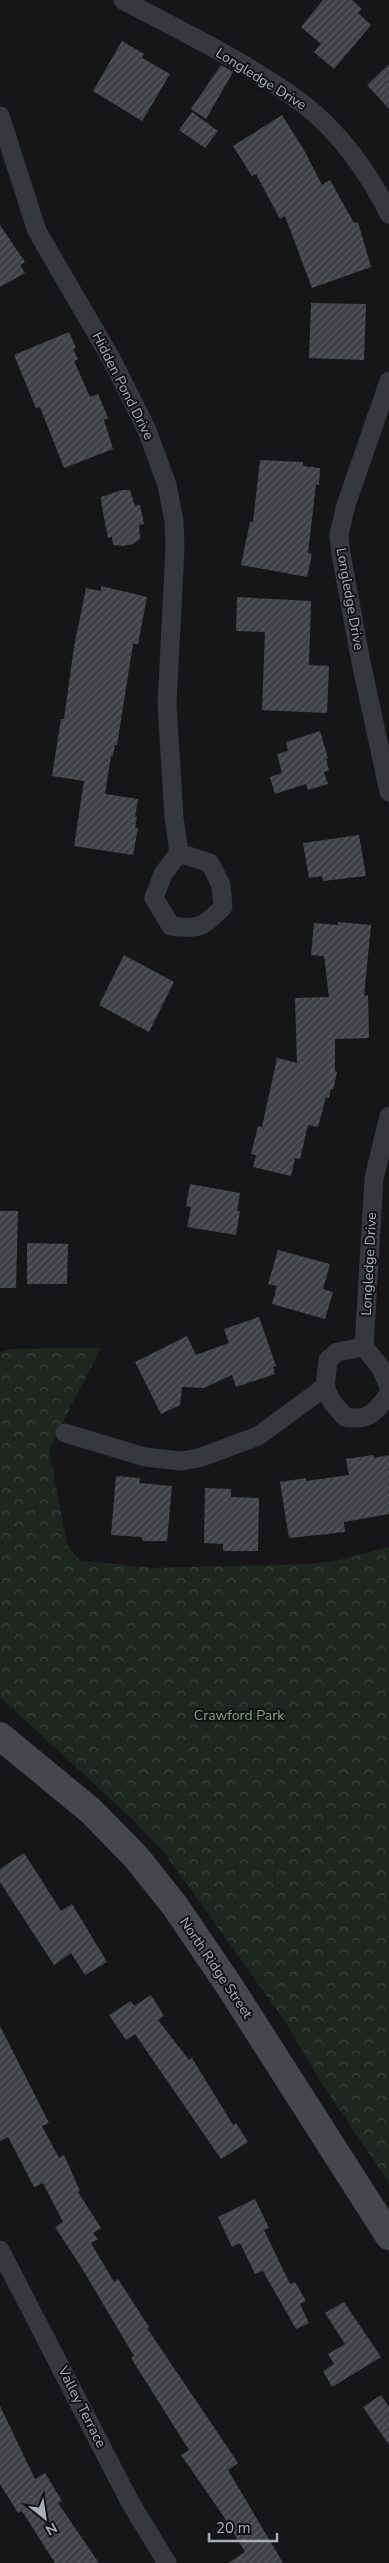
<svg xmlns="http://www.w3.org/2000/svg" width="389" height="2563" font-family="'Nunito Sans',sans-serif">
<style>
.forest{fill:url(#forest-crowns)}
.building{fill:url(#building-hatch)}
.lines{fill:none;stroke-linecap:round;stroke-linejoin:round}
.street{stroke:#37383d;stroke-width:19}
.secondary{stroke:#45474d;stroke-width:28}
.labels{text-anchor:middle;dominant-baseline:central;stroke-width:4;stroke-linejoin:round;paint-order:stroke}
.street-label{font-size:14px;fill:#a8adb8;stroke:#111113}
.park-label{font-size:14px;fill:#7fa381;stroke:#111113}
</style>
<defs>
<pattern id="forest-crowns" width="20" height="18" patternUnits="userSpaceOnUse" patternTransform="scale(1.25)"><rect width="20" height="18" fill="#1e261f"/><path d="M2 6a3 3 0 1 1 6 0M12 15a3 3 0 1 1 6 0" fill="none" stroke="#3c433d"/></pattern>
<pattern id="building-hatch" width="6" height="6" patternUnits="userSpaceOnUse" patternTransform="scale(1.25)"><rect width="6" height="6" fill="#404145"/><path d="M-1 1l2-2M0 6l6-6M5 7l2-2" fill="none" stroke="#595a5e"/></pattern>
</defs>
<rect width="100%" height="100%" fill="#161618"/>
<path class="forest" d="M101,1348l-52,101 18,95 12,16 73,8 158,-4 29,-4 50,-13v636l-67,-99 -36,-61 -123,-172 -34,-35 -129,-119v-345l12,-3z"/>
<g class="building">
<path d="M323,0h29l10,9 -4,4 13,12 -37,44 -20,-17 7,-8 -20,-17z"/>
<path d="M122,41l22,13 -2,4 28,16 -28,47 -49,-30z"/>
<path d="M389,64v45l-22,-24z"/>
<path d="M221,65l12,7 -27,47 -15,-10z"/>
<path d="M192,112l26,19 -13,17 -26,-18z"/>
<path d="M282,115l22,35 18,35 8,-5 24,43 4,-1 13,45 -59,21 -27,-72 -5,3 -24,-45 -4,2 -19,-30z"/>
<path d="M0,225l25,37 -5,3 5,8 -25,14z"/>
<path d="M311,303l55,1 -2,56 -55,-2z"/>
<path d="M69,332l7,16 -3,1 5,10 -4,2 16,36 8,-3 10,24 -4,2 9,29 -49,19 -24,-61 -4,1 -22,-53z"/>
<path d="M260,460l43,2v4l17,2 -1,17 -3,-1 -8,69 4,1 -5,23 -66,-12 9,-43h3z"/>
<path d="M122,490h8l5,16 5,-1 4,19 -5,1 1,14 -7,5 -10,2 -10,-1 -1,-8 -4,1 -6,-31 -1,-10z"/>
<path d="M101,586l46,11 -9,47h-5l-16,101h-2l-2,11h-2l-6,38 33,5 -3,18h2l-2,11h3l-5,27 -59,-9 10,-65 -32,-5 9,-57h3l10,-72 12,-59 15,3z"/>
<path d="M237,597l74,4 -2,64 20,1 -2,47 -65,-3 3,-78 -29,-1z"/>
<path d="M320,731l8,27 -2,1 3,11 -5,2 4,12 -20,6 -2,-6 -31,10 -5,-17 12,-4 -5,-19 11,-3 -2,-9z"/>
<path d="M359,835l7,41 -43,5 -1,-5 -13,2 -6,-35z"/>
<path d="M338,922l33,3 -7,71 4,-1 1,43 -34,1v32l2,1 -4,18 -2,-1 -2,9 -3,-1 -8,30 -10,-2 -8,34 -5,-1 -4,18 -38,-9 3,-12 -5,-1 7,-28 4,1 15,-69 20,5 -2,-65 34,-1 -5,-41 -13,-1 3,-32 24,2z"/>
<path d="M124,955l50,27 -25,50 -50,-27z"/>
<path d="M190,1184l50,9 -3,18h3l-4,24 -49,-8 4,-20 -5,-1z"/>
<path d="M0,1211h18l-2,77h-16z"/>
<path d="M27,1243l41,1 -1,40h-40z"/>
<path d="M278,1250l52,14 -7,25 10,3 -8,27 -53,-15 5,-18 -9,-2z"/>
<path d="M259,1317l17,49 -3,1 2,7 -39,13 -4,-12 -28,13 -22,-1 -2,18 -19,9 -26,-52 52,-26 9,19 33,-12 -5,-14z"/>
<path d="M373,1455l1,3 15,-3v59l-45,8 1,10 -56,6 -9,-56 26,-4v3l43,-6 -3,-16z"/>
<path d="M116,1476l24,2 -1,5 33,3 -5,55h-24l-2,-4 -30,-2z"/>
<path d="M205,1488l26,1v8l28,1 -1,53h-35v-7l-19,-1z"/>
<path d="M24,1853l37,58 11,-7 35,58 -22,13 -14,-22 -17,12 -54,-83v-13z"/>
<path d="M151,1995l13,21 -6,4 31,40 3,-2 41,67 3,-2 12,19 -27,17 -86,-125 -9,6 -17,-25 22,-14 3,5z"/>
<path d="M0,2026l49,97 -7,3 17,32 5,-3 16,36 -2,1 23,36 -8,5 5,6 -7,4 23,39 4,-3 31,48 -2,1 91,135 -10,7 55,93h-55l17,-11 -23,-38 -41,-59 8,-5 -58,-92 3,-2 -51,-86 -28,-43 8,-5 -20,-39 -9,4 -26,-50 -8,4z"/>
<path d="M255,2199l14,29 -5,2 26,54 5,-2 11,19 -6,3 9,19 -13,6 -33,-58 -8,3 -15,-31 -8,4 -14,-30z"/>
<path d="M344,2302l37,55 -49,30 -9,-16 11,-7 -6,-10 17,-10 -20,-31z"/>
<path d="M381,2395l8,12v38l-26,-38z"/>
<path d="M0,2406l35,73 10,-6 17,28 -4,2 41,60h-44l-33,-52 -4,2 -18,-29z"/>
</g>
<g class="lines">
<g class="street">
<path d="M123,0c58,31 127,64 179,103 37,28 67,70 87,111"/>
<path d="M0,116l37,115 75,129 35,70 20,55 7,36 1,28 -8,155 7,113 5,36 -16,21 -9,24 17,28c27,4 33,1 52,-19l-2,-22 -11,-22 -31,-10"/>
<path d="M389,381l-43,124 -7,29 2,20 20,108 28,130"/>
<path d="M364,1347l10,-169 15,-62"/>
<path d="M364,1347l17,21 8,19"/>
<path d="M325,1387l7,15 13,15c25,4 29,-4 44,-23"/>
<path d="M65,1433l80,24 36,4 18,-3 59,-22 67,-49 3,-27 9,-8 27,-5"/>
<path d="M0,2250l130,252 37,61"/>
</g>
<path class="secondary" d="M0,1736l91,75 45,46 39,49 55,81 159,249"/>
</g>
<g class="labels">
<g class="street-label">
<text transform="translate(261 79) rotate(32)">Longledge Drive</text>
<text transform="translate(123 386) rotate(63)">Hidden Pond Drive</text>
<text transform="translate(350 599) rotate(80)">Longledge Drive</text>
<text transform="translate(369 1264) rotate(-87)">Longledge Drive</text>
<text transform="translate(216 1968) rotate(56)">North Ridge Street</text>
<text transform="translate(82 2407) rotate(63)">Valley Terrace</text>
</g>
<g class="park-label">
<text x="239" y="1715">Crawford Park</text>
</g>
</g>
<g transform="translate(45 2518) rotate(150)" stroke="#111113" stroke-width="4" paint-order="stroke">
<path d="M0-4L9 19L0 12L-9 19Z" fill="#a8adb8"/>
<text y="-8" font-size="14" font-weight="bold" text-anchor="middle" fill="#a8adb8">N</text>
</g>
<path d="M209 2533v8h68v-8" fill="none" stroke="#a8adb8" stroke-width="2.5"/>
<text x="216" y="2533" font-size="15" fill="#a8adb8" stroke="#111113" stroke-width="4" paint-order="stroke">20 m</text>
</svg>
